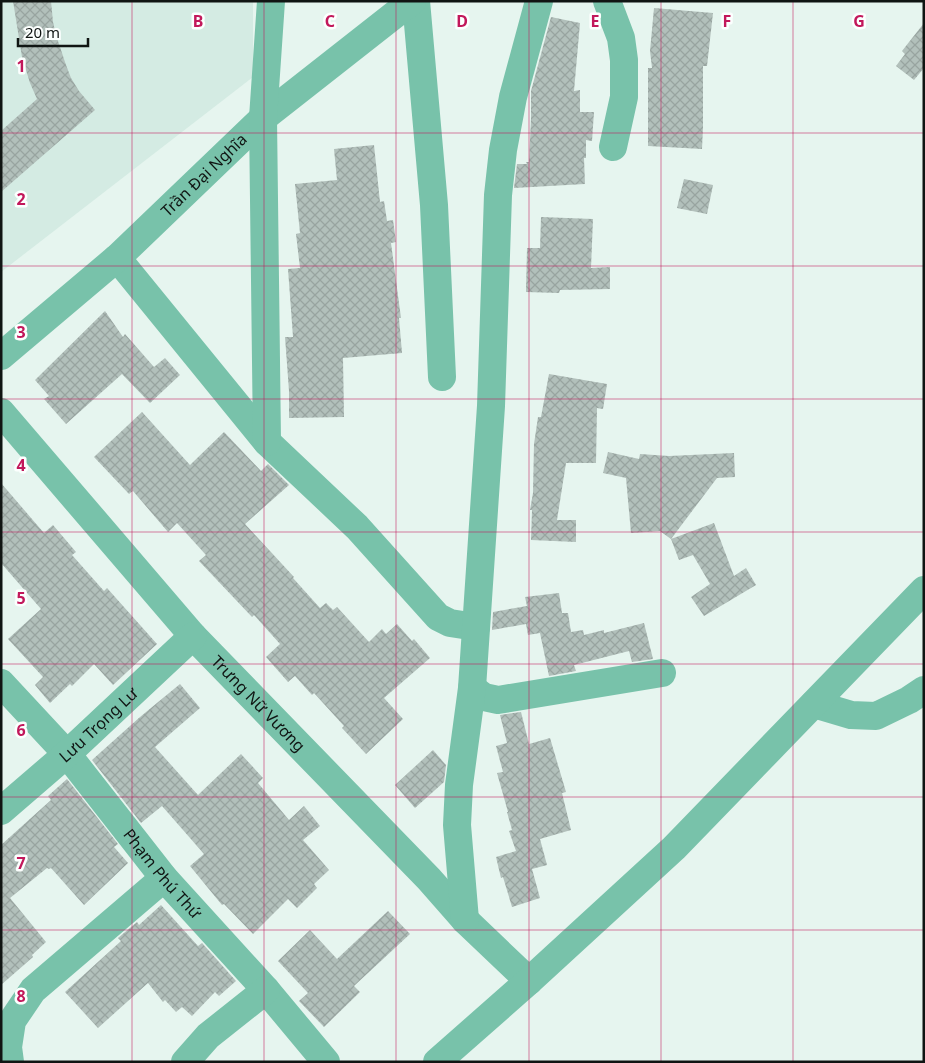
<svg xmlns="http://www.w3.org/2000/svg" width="925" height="1063" font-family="'Noto Sans',sans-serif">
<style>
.built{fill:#d4ebe3}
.building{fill:url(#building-cross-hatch)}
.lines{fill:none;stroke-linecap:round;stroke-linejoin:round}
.minor{stroke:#78c2aa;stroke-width:28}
.grid{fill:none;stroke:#c2185b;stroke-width:1;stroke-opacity:0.55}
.labels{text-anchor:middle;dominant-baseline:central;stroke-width:5;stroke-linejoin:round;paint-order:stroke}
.street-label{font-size:16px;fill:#101513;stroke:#fcfffe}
.grid-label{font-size:16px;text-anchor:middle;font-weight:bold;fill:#c2185b;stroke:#fcfffe;stroke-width:5;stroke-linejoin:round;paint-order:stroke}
</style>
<defs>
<pattern id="building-cross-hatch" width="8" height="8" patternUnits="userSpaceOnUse" patternTransform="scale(1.25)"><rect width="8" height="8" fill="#b2c0bb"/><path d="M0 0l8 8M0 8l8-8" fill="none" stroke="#98a4a0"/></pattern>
</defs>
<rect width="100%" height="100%" fill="#e6f5ef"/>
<path class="built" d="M1,1h252v76l-252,195z"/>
<g class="building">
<path d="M13,1h38l2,21 3,13 10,30 5,13 8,13 16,19 -94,82v-61l36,-32 -7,-16 -8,-26z"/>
<path d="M654,8l59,5 -6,53h-4v61l-1,22 -54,-3v-78h4l-2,-17z"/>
<path d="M551,17l29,6 -6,68 6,-1v22h14l-2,29 -6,-1v18h-2l1,26 -71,4 3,-24h10l-1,-2h3l2,-44v-27z"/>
<path d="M924,23v45l-10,12 -18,-14 9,-12 -3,-3z"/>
<path d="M374,145l6,57 4,-1 3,20 6,-1 3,22 -5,1 10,75h-2l3,35 -59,5 1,59 -55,1v-27l-4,-54h8l-5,-68 12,-1 -4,-34 4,-1 -5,-49 42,-4 -3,-31z"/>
<path d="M684,179l29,6 -6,29 -30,-6z"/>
<path d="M541,217l52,2 -2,49 19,-1v22l-50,1 -1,3 -33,-1 1,-44h13z"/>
<path d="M105,311l18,26 2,-3 29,33 11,-9 15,17 -30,28 -28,-29 -56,50 -22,-25 5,-3 -14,-16z"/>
<path d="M549,374l58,10 -4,25 -6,-1 -1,55h-30l-9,57h19v22l-45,-2 1,-30h-2l3,-17 1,-49 4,-27h3z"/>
<path d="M142,412l48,53 34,-33 37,39 7,-7 21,21 -44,39 49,53 -1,1 27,30 6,-5 7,7 4,-3 32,35 13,-13 4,5 11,-10 15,17 2,-2 16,19 -46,40 19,21 -37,35 -24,-26 2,-2 -30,-33 -2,2 -17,-19 -7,6 -22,-25 14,-13 -26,-29 -2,2 -53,-56 7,-6 -29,-32 -9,9 -35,-41 -4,3 -35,-37z"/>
<path d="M608,452l31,7 1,-5 29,2 65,-3 1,24 -18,1 -46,61 -11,-8 -29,2 -5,-55 -23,-5z"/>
<path d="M1,483l43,50 9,-8 23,27 -4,3 32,36 3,-3 50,56 -44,41 -19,-21 -22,22 -2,-2 -20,19 -15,-18 8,-8 -35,-38 33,-30 -40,-46z"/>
<path d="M714,523l20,53 12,-8 10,17 -52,31 -13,-19 19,-13 -17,-29 -14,5 -8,-21z"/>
<path d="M559,593l3,20h6l3,19 12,-2 1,5 20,-5v3l40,-10 9,36 -21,3 -3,-11 -55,14 2,6 -27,5 -9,-43 -12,2 -2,-11 -34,6 1,-18 34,-6 -2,-9z"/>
<path d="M180,684l20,24 -45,39 43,48 43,-41 22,24 -5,5 31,37 15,-14 16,20 -17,14 26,30 -15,14 3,4 -20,20 -9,-9 -35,35 -29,-30 -2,1 -32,-39 14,-12 -42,-48 -21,17 -49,-63 48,-43z"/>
<path d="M521,712l8,32 21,-6 16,54 -4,1 9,37 -31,9 7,26 -15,4 8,29 -28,9 -9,-30 -2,1 -5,-21 20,-6 -7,-20 3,-1 -5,-18h1l-11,-39 6,-1 -7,-26 11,-3 -7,-28z"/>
<path d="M433,750l13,15 -2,17 -29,26 -20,-23z"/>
<path d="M67,779l51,65 -4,3 14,16 -44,42 -33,-37 -2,1 -2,-1 -37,30 36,44 -14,13 1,2 -32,28v-140l50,-45 -3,-4z"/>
<path d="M161,905l37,41 4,-3 34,38 -17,15 -4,-4 -23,24 -10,-9 -6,5 -11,-12 -2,2 -15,-19 -50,45 -33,-36 56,-51 -3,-3 19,-16 2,3z"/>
<path d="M388,911l22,23 -56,52 6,6 -36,35 -25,-26 9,-8 -30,-32 32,-31 27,29z"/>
</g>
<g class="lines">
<g class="minor">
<path d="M416,1l18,204 8,172"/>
<path d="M607,1l14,37 3,22v37l-11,50"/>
<path d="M117,258l150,184 90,85 81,90 12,6 26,4"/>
<path id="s1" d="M1,356l116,-98 146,-140 149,-117"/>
<path id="s2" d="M1,412l192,224 236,243 36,41 64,61"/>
<path d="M267,442l-4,-324 8,-117"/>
<path id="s3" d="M1,683l66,71 97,124 102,112 60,72"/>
<path d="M472,688l12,9 14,3 164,-27"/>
<path d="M814,704l37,11 25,1 33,-16 15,-10"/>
<path id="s4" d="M1,811l66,-57 126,-118"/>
<path d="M465,920l-8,-95 2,-40 13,-97 19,-282 7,-211 5,-45 10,-53 26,-96"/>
<path d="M10,1062l-2,-15 4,-26 21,-31 131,-112"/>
<path d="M185,1062l23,-26 58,-46"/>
<path d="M437,1062l92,-81 145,-133 250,-258"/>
</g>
</g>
<path class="grid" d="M132,1v1061M264,1v1061M396,1v1061M529,1v1061M661,1v1061M793,1v1061M1,133h923M1,266h923M1,399h923M1,532h923M1,664h923M1,797h923M1,930h923"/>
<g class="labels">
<g class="street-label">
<text stroke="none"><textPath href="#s1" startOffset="272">Trần Đại Nghĩa</textPath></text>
<text stroke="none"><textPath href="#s2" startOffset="389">Trưng Nữ Vương</textPath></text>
<text stroke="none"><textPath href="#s4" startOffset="130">Lưu Trọng Lư</textPath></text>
<text stroke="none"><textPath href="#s3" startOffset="250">Phạm Phú Thứ</textPath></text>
</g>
</g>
<g class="grid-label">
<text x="198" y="27">B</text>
<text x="330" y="27">C</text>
<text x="462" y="27">D</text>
<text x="595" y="27">E</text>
<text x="727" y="27">F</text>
<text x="859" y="27">G</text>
<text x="21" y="72">1</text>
<text x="21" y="205">2</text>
<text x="21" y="338">3</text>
<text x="21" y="471">4</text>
<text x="21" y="604">5</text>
<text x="21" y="736">6</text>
<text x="21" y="869">7</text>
<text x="21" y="1002">8</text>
</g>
<rect width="925" height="1063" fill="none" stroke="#101513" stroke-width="5"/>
<path d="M18 38v8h70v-8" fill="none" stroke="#101513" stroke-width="2.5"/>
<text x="25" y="38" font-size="15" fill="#101513" stroke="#fcfffe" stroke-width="4" paint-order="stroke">20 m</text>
</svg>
